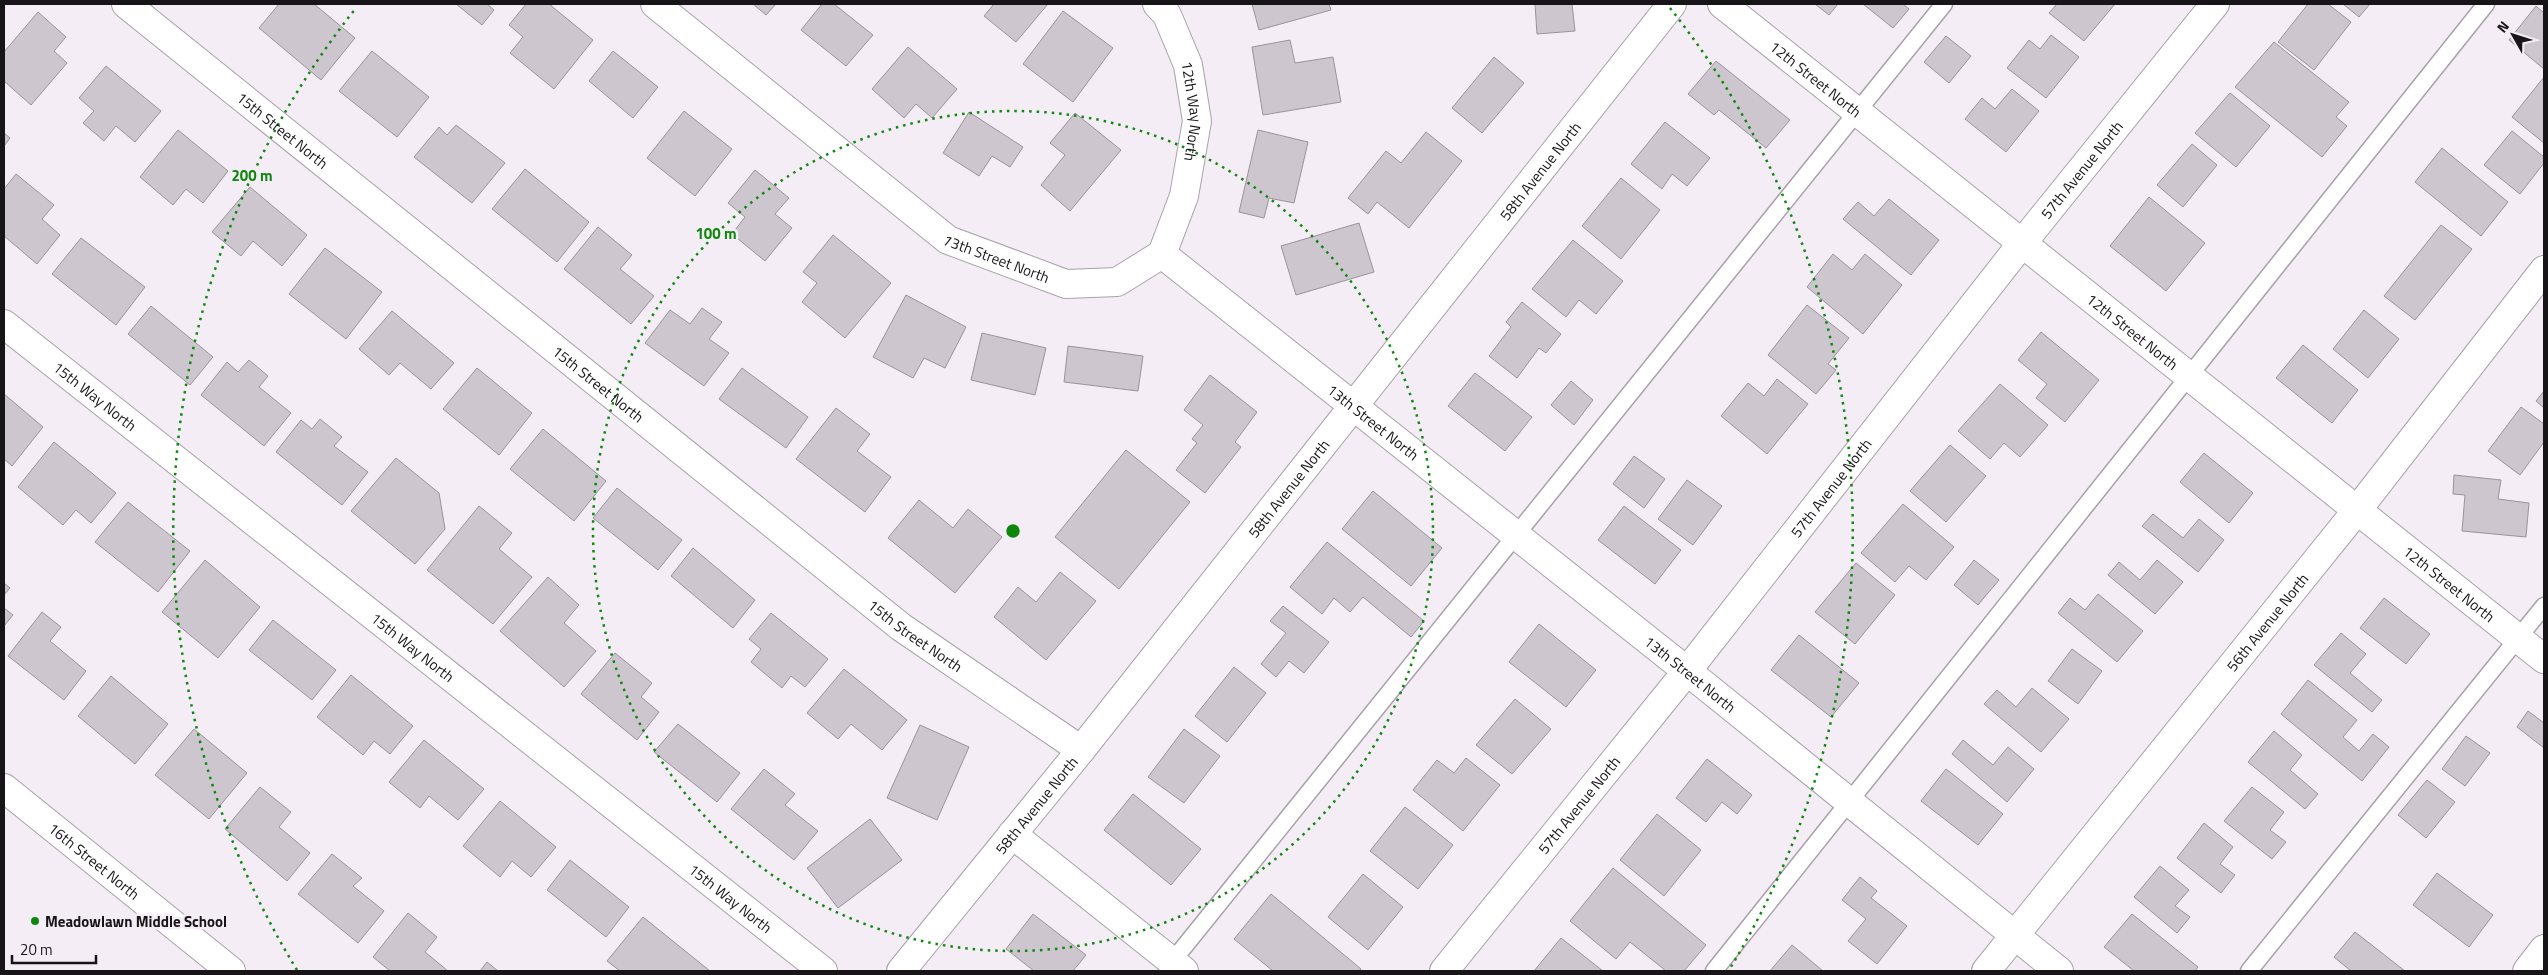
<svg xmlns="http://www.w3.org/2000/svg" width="2548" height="975" font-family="'Titillium Web',sans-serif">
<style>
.building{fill:#cec6cf;stroke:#9a939b}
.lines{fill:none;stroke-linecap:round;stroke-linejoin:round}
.service-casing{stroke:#a9a1a9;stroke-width:19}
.minor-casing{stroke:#a9a1a9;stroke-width:30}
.tertiary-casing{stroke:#a9a1a9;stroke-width:30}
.service{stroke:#fff;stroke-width:16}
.minor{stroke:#fff;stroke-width:28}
.tertiary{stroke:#fff;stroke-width:28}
.ring{fill:none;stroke:#0d880d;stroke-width:2.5;stroke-dasharray:2.5 5}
.poi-dot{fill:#0d880d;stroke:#f5edf6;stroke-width:2}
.labels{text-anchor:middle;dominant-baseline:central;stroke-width:5;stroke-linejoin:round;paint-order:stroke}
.street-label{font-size:15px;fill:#181518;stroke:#f5edf6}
.poi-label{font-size:15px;font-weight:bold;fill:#181518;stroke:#f5edf6;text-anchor:start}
.centre{fill:#0d880d;stroke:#f5edf6;stroke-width:2.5}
.ring-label{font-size:15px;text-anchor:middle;font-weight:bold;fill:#0d880d;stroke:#f5edf6;stroke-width:5;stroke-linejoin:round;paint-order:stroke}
</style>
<rect width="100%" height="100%" fill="#f5edf6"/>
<g class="building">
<path d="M279,4h35l41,34 -34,42 -62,-52z"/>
<path d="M456,4h31l7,6 -12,15z"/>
<path d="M526,4h23l44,36 -39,49 -44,-36 13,-16 -14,-12z"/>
<path d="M753,4h23l-10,11z"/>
<path d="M822,4h12l39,31 -27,31 -45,-36z"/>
<path d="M994,4h54l-32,38 -32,-26z"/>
<path d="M1252,4h77l2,6 -72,20z"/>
<path d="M1535,4h37l3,27 -38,3z"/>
<path d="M1815,4h23l-9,11z"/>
<path d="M1863,4h40l6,5 -16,19z"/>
<path d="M2057,4h58l-31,37 -35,-28z"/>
<path d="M2308,4h20l23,18 -37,48 -36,-28z"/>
<path d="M2343,4h27l-11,13z"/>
<path d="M2536,6l8,7v56l-35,-29z"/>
<path d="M1063,11l50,37 -40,54 -50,-38z"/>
<path d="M38,12l28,25 -12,14 13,12 -36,42 -27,-24v-29z"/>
<path d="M2051,35l28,22 -33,41 -39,-30 22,-28 11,9z"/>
<path d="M1946,36l25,20 -22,27 -25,-21z"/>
<path d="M1290,40l5,23 38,-6 8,45 -78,13 -11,-68z"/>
<path d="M2274,42l75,60 -13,15 11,9 -25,31 -87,-70z"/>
<path d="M908,47l49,42 -25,29 -16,-14 -12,14 -32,-29z"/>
<path d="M372,51l57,46 -32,40 -58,-46z"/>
<path d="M613,51l45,36 -25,31 -44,-37z"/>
<path d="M1494,57l30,26 -42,50 -30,-25z"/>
<path d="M1716,61l74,59 -24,28 -47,-38 -5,5 -26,-21z"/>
<path d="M106,66l55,45 -26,31 -19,-16 -12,15 -21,-18 11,-12 -15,-13z"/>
<path d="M2544,77v66l-32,-26z"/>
<path d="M2012,89l27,22 -33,41 -41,-33 17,-21 13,11z"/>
<path d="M2230,93l40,33 -34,41 -41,-34z"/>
<path d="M684,111l48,38 -37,47 -48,-38z"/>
<path d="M969,112l54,35 -13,20 -18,-11 -13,20 -36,-23z"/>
<path d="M1075,113l46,37 -51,61 -29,-26 24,-30 -15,-12z"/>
<path d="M1665,122l45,36 -23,28 -15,-12 -10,15 -31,-25z"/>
<path d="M456,125l49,38 -33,40 -58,-46 25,-30 8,8z"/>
<path d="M178,130l50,41 -25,32 -17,-14 -13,16 -33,-28z"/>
<path d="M1258,130l50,12 -14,61 -25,-5 -5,20 -25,-6z"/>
<path d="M2512,131l32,26v6l-24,31 -36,-29z"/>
<path d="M1426,132l36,29 -53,67 -32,-26 -9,12 -20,-16 38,-47 15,12z"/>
<path d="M4,133l6,5 -6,8z"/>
<path d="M2192,144l25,21 -34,42 -26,-22z"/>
<path d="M2442,148l66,54 -27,34 -66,-54z"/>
<path d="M525,169l64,53 -32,40 -65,-53z"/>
<path d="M755,170l34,28 -14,16 17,14 -27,33 -33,-27 13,-17 -17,-14z"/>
<path d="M16,174l38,31 -12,14 18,16 -23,29 -33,-28v-47z"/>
<path d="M1621,178l39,32 -39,49 -39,-33z"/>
<path d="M250,187l57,48 -25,31 -29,-25 -12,15 -29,-24z"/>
<path d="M2149,197l56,46 -39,48 -56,-45z"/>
<path d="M1889,199l50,41 -28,35 -68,-56 15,-17 16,14z"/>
<path d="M1359,223l15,49 -78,23 -15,-49z"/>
<path d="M2441,225l31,24 -57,71 -31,-24z"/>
<path d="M598,227l34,28 -12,14 34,27 -23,28 -67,-55z"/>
<path d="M833,235l58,48 -46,55 -43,-36 15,-19 -14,-11z"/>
<path d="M81,238l64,49 -29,38 -64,-51z"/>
<path d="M1573,240l50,41 -27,33 -17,-14 -13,17 -34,-28z"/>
<path d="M325,248l57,44 -36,47 -57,-45z"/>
<path d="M1833,254l19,16 13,-16 37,31 -39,49 -56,-47z"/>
<path d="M906,295l60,32 -21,41 -21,-10 -11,20 -40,-21z"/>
<path d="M1522,302l39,32 -15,19 -7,-5 -22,30 -28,-22 22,-29 -5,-5z"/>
<path d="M1807,305l42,33 -21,26 8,6 -20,24 -48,-39z"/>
<path d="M151,306l62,51 -23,28 -62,-51z"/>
<path d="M702,308l20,14 -13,17 20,14 -25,33 -59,-43 25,-33 20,14z"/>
<path d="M2364,310l35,29 -31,39 -35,-29z"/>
<path d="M392,311l62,52 -23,26 -31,-26 -11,12 -30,-26z"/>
<path d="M2041,332l58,48 -34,42 -29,-24 11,-14 -29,-24z"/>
<path d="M982,333l64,15 -11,47 -64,-15z"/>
<path d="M2303,345l55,45 -26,33 -56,-45z"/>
<path d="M1068,346l75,10 -5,35 -74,-9z"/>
<path d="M249,360l19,16 -9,11 32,26 -27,33 -63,-51 26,-33 11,10z"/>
<path d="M477,368l55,45 -33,42 -56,-46z"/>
<path d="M742,368l66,49 -22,31 -67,-49z"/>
<path d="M1475,373l57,44 -27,34 -57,-45z"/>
<path d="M1210,375l47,37 -22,30 6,5 -36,46 -29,-23 21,-27 -5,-4 11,-14 -19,-15z"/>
<path d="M1777,379l31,25 -41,50 -46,-38 27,-33 16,13z"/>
<path d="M1571,381l22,19 -19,25 -23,-20z"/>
<path d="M2000,384l48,41 -28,32 -16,-14 -14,16 -32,-28z"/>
<path d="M2544,391v17l-8,-7z"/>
<path d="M4,394l39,33 -31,39 -8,-7z"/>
<path d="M2521,407l23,17v18l-24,33 -32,-24z"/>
<path d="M836,408l34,26 -13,17 34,26 -26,35 -69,-53z"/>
<path d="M320,419l22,18 -8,9 34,26 -26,33 -66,-53 25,-32 11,9z"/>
<path d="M543,429l63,52 -32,40 -64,-52z"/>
<path d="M54,442l62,51 -25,30 -15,-13 -13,15 -45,-38z"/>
<path d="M1950,445l36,31 -40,46 -36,-31z"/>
<path d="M1126,450l64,52 -71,87 -64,-52z"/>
<path d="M2204,453l49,40 -24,30 -49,-41z"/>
<path d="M1634,456l31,23 -21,29 -31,-24z"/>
<path d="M396,458l43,35 6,36 -30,35 -64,-53z"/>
<path d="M2454,475l47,5 -3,19 31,4 -3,34 -64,-6 3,-36 -12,-1z"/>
<path d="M1687,480l35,26 -29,39 -35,-26z"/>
<path d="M617,488l65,52 -24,30 -65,-52z"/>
<path d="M1373,491l69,57 -31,38 -69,-57z"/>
<path d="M919,500l34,28 15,-19 34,28 -47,56 -67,-55z"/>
<path d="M128,502l62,49 -32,41 -63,-50z"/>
<path d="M1903,504l51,43 -28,33 -17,-14 -14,16 -34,-29z"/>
<path d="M479,506l33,27 -13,16 33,28 -39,47 -66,-54z"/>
<path d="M1624,506l57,44 -26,34 -57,-44z"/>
<path d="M2153,514l30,24 16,-19 25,21 -26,32 -56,-46z"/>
<path d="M1327,542l97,79 -13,16 -48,-40 -13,15 -16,-14 -12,16 -32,-27z"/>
<path d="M693,548l62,52 -22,28 -62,-52z"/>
<path d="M205,560l55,47 -42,51 -56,-46z"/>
<path d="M1974,560l25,20 -21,25 -24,-20z"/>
<path d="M2157,560l26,22 -28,32 -47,-39 11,-13 21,18z"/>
<path d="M1856,563l39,32 -40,49 -40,-32z"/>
<path d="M1060,572l36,29 -50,59 -52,-43 24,-30 18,15z"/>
<path d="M548,577l31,28 -15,18 32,28 -32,36 -64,-56z"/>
<path d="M4,583l6,5 -6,7z"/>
<path d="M2098,594l45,37 -26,31 -59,-49 12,-15 15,12z"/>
<path d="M2384,598l46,36 -24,30 -46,-36z"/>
<path d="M1283,606l46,36 -25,31 -15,-12 -13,16 -15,-13 25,-31 -16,-12z"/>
<path d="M4,608l9,7 -9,11z"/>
<path d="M42,612l19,15 -11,14 36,30 -22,29 -56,-44z"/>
<path d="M771,613l57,46 -23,28 -14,-11 -9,12 -31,-26 10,-13 -12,-10z"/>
<path d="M273,620l63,50 -24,30 -63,-50z"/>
<path d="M1539,624l57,46 -30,37 -57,-45z"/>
<path d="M2341,633l25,21 -16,19 32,27 -10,12 -58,-47z"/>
<path d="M1799,635l60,48 -28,34 -60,-47z"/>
<path d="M2072,649l30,22 -24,33 -30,-23z"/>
<path d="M615,653l37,30 -11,14 18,15 -22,28 -56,-46z"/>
<path d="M1234,667l32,26 -39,49 -32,-26z"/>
<path d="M844,669l63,51 -25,30 -31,-26 -13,15 -31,-26z"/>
<path d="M351,675l62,51 -23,28 -16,-13 -11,14 -46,-38z"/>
<path d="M111,676l57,48 -33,40 -57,-48z"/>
<path d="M2308,680l49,40 -14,17 16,14 14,-17 16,13 -27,34 -81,-67z"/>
<path d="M2032,688l37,31 -28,33 -57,-48 13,-14 19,17z"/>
<path d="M1515,699l36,30 -39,45 -36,-29z"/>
<path d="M2528,711l16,12v25l-27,-21z"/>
<path d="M678,724l62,49 -23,29 -63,-50z"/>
<path d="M920,725l49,22 -32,73 -50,-22z"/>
<path d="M194,729l53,44 -38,46 -54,-44z"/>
<path d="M1184,729l36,27 -36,47 -36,-26z"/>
<path d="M2274,731l28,24 -12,15 28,24 -13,15 -57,-47z"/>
<path d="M2466,736l24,17 -25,33 -23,-17z"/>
<path d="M424,740l60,49 -26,31 -29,-24 -9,12 -31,-26z"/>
<path d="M1963,740l30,25 15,-18 26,22 -27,33 -55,-48z"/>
<path d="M1466,758l34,27 -37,46 -50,-41 24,-30 17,13z"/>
<path d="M1707,759l45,36 -15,19 -15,-12 -16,20 -30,-24z"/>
<path d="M764,769l31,25 -10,11 33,26 -24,29 -63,-51z"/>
<path d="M1946,769l57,45 -25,31 -57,-44z"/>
<path d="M2427,780l28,22 -29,36 -28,-23z"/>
<path d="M260,787l31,25 -12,15 31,26 -23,28 -62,-52z"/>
<path d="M2252,787l32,25 -14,18 16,12 -14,17 -48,-38z"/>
<path d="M1133,794l68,55 -30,36 -67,-55z"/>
<path d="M500,801l56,46 -25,30 -19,-16 -12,16 -37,-31z"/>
<path d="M1405,807l48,38 -35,44 -48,-38z"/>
<path d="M1657,814l44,36 -37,46 -44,-36z"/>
<path d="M870,819l32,41 -64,48 -31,-40z"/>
<path d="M2204,823l29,24 -13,17 15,11 -14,18 -44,-35z"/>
<path d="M332,854l30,24 -9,8 31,25 -26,32 -60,-49z"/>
<path d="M570,860l59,47 -23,30 -59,-47z"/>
<path d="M2160,866l29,24 -14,16 15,11 -13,16 -43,-36z"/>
<path d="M1613,868l93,77 -22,26h-18l-36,-29 -14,17 -46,-38z"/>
<path d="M2437,873l56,42 -24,32 -56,-42z"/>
<path d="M1363,874l40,33 -35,43 -40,-33z"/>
<path d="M1860,877l17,14 -6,7 36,28 -30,38 -29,-23 18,-22 -24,-19z"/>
<path d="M1271,894l90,75 -2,2h-86l-39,-32z"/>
<path d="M408,913l29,24 -12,15 23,19h-58l-17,-14z"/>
<path d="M1033,914l53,41 -13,16h-39l-28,-22z"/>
<path d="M2132,914l66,53 -3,4h-61l-30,-24z"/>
<path d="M643,917l67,54h-90l-13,-10z"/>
<path d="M2355,932l50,39h-54l-17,-14z"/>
<path d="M1561,938l42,33h-69z"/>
<path d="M1792,945l31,26h-53z"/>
<path d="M487,962l11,9h-18z"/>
</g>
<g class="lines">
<g class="service-casing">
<g id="service">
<path d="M1167,968l777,-964"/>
<path d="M1714,971l772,-967"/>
<path d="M2249,971l295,-365"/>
</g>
</g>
<g class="minor-casing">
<g id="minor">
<path id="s1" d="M126,4l775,623 180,123"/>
<path id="s2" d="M655,4l293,236 118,44 51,-2 45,-28 525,417 372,300"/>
<path id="s3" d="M1157,4l10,11 21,50 9,56 -13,75 -22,58"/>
<path id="s4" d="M1722,4l822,655"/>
<path id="s5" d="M4,324l819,647"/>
<path d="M1012,834l172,137"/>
<path id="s6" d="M901,971l180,-221 591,-746"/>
<path id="s7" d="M1444,971l243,-300 336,-429 192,-238"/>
<path id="s8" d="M1986,971l372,-462 186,-239"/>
<path d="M2527,971l17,-22"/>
</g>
</g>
<g class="tertiary-casing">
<g id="tertiary">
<path id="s9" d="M4,788l227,183"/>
</g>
</g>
<use href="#service" class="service"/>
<use href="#minor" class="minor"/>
<use href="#tertiary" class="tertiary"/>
</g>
<g class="ring">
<circle cx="1013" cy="531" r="420"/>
<path d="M297 970A840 840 0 0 1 356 8M1670 8A840 840 0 0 1 1729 970"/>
</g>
<circle class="poi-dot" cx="35" cy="921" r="5"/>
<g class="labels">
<g class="street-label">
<text stroke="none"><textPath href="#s4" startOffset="120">12th Street North</textPath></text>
<text stroke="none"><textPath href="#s3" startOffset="116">12th Way North</textPath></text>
<text stroke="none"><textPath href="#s1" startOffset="201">15th Street North</textPath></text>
<text stroke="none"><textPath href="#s7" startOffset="1024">57th Avenue North</textPath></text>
<text stroke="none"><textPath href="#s6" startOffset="1024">58th Avenue North</textPath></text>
<text stroke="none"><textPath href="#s2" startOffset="428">13th Street North</textPath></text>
<text stroke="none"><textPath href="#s4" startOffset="525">12th Street North</textPath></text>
<text stroke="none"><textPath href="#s1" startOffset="606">15th Street North</textPath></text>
<text stroke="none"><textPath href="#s5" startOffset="116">15th Way North</textPath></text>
<text stroke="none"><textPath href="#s2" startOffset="876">13th Street North</textPath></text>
<text stroke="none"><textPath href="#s7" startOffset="619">57th Avenue North</textPath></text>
<text stroke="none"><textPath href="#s6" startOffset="619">58th Avenue North</textPath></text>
<text stroke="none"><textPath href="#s4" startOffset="930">12th Street North</textPath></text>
<text stroke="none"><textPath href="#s8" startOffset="448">56th Avenue North</textPath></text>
<text stroke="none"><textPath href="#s1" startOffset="1011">15th Street North</textPath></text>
<text stroke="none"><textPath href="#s5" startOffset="521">15th Way North</textPath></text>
<text stroke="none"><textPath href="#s2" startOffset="1281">13th Street North</textPath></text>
<text stroke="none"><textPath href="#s7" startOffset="214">57th Avenue North</textPath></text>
<text stroke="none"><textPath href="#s6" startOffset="214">58th Avenue North</textPath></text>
<text stroke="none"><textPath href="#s9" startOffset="116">16th Street North</textPath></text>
<text stroke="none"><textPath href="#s5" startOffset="926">15th Way North</textPath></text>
</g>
<g class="poi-label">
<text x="45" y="921">Meadowlawn Middle School</text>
</g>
</g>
<circle cx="1013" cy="531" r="8" class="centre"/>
<g class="ring-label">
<text x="252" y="181">200 m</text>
<text x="716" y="239">100 m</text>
</g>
<rect width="2548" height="975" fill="none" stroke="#181518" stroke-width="10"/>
<g transform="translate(2513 35) rotate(309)" stroke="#f5edf6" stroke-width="4" paint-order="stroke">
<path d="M0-4L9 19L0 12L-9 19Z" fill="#181518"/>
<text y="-8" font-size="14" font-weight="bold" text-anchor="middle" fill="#181518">N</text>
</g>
<path d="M12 955v8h84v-8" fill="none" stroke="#181518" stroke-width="2.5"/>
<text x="20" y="955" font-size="15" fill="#181518" stroke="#f5edf6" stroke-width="4" paint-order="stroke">20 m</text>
</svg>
